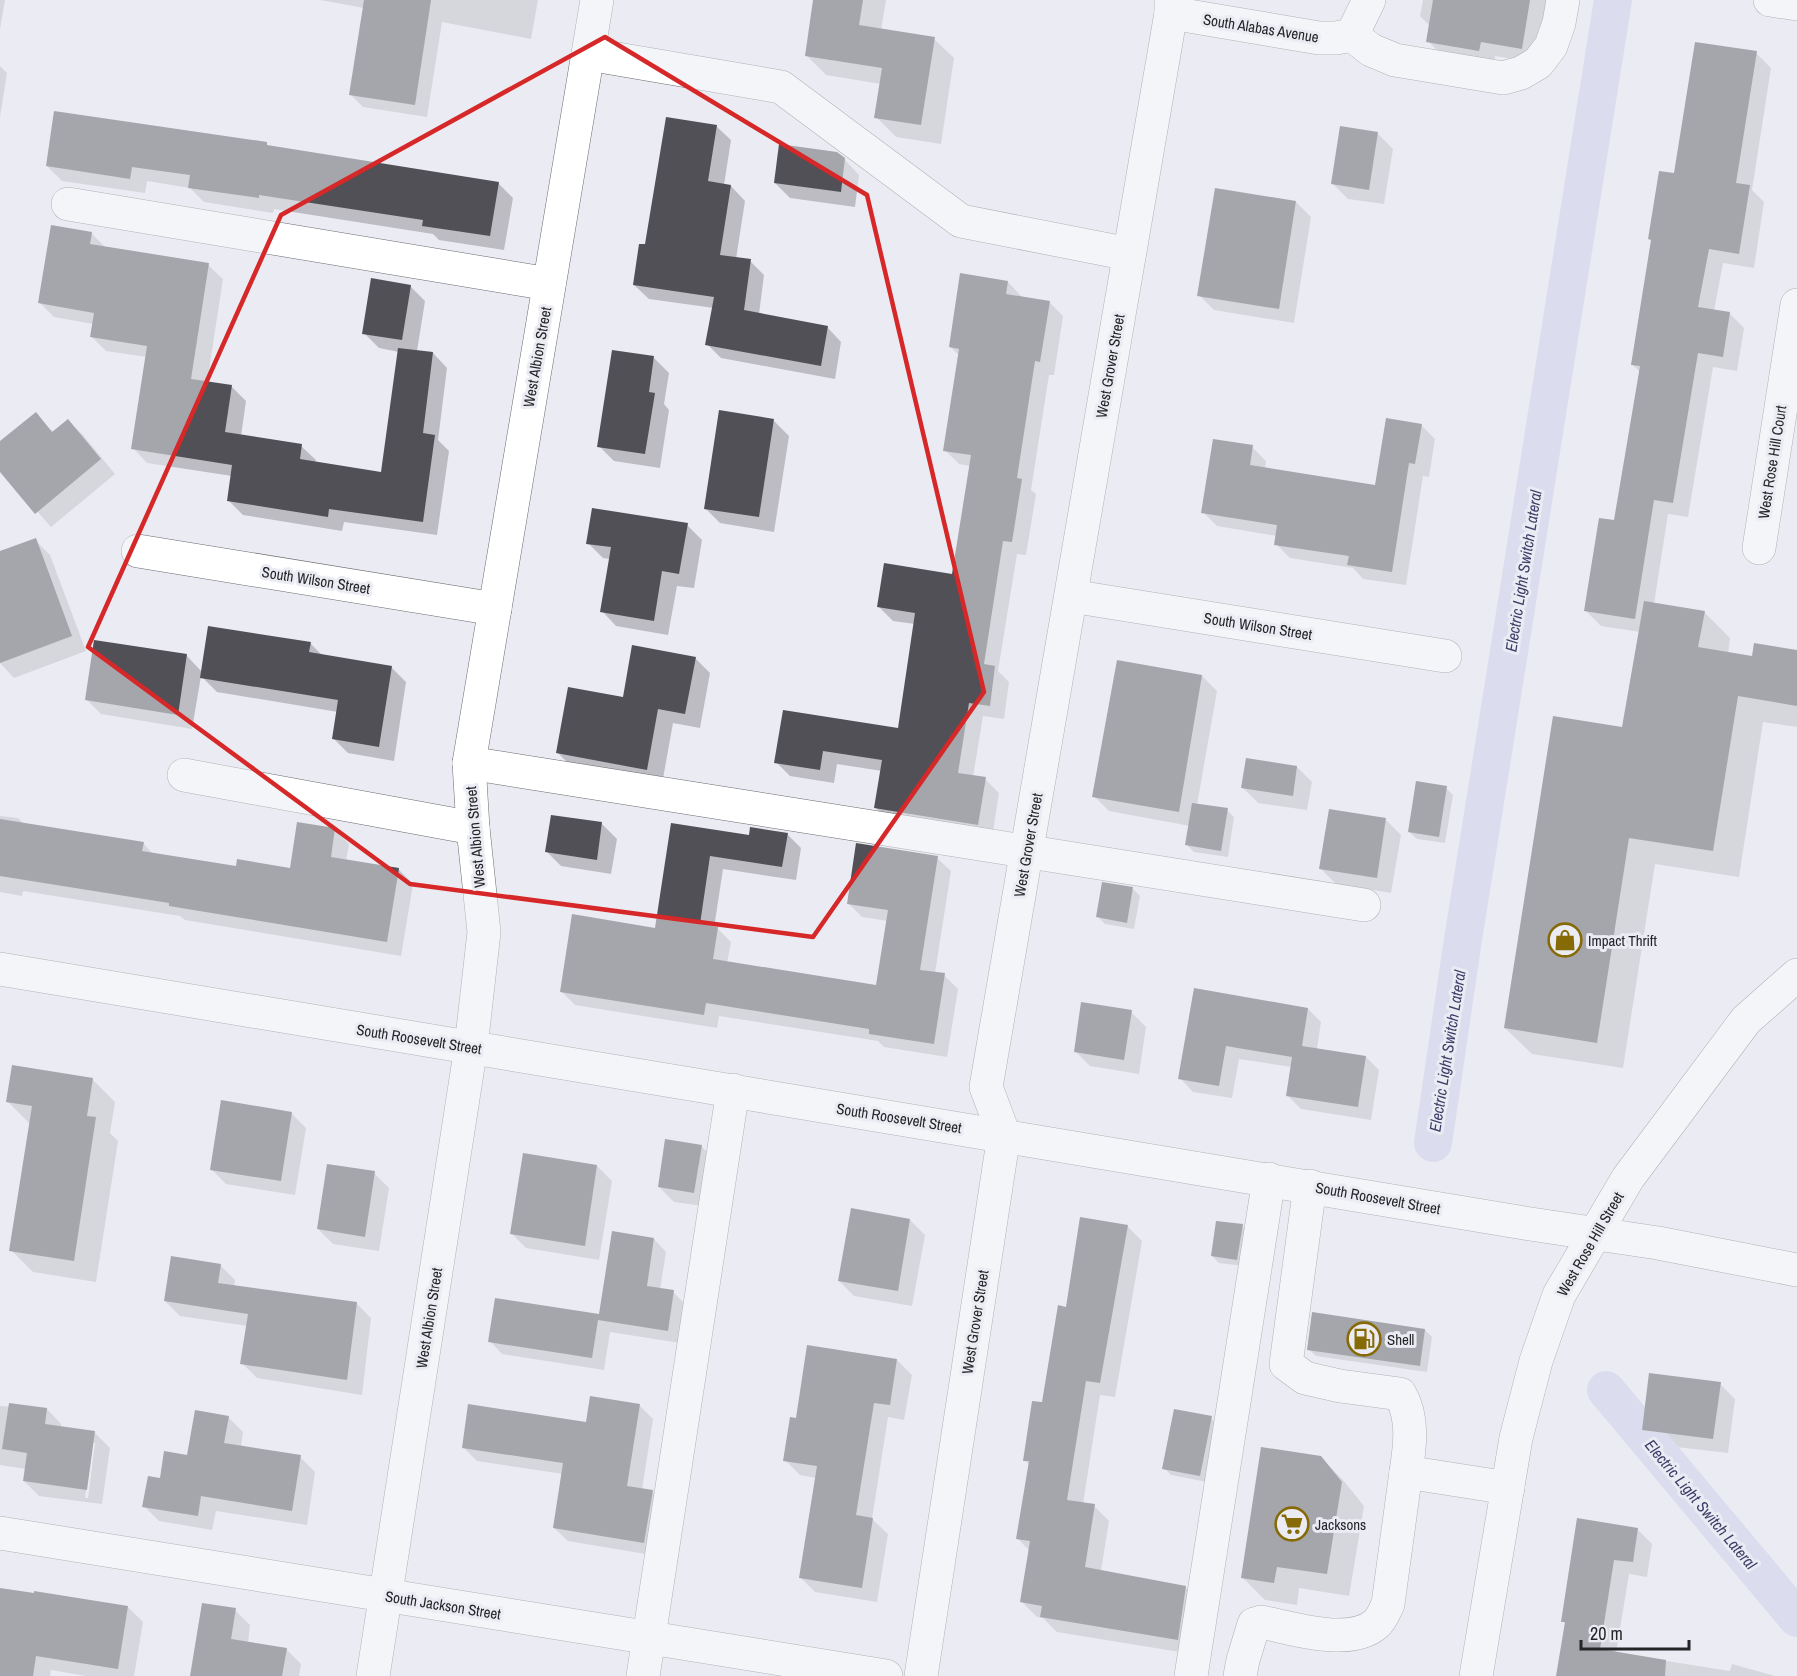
<svg xmlns="http://www.w3.org/2000/svg" width="1797" height="1676" font-family="'Archivo Narrow',sans-serif">
<style>
.shadow{fill:#0003;fill-rule:evenodd}
.lines{fill:none;stroke-linecap:round;stroke-linejoin:round}
.canal{stroke:#c8c9e9;stroke-width:38}
.building{fill:#505056}
.minor-casing{stroke:#6a6a70;stroke-width:34}
.minor{stroke:#fff;stroke-width:33}
.marked{fill:none;stroke:#d62828;stroke-width:4.5;stroke-linejoin:round}
.labels{text-anchor:middle;dominant-baseline:central;stroke-width:6;stroke-linejoin:round;paint-order:stroke}
.street-label{font-size:15px;fill:#252528;stroke:#ebecf3}
.poi-label{font-size:15px;fill:#252528;stroke:#ebecf3;text-anchor:start}
.water-label{font-size:16px;font-style:italic;fill:#3f3d69;stroke:#ebecf3}
</style>
<rect width="100%" height="100%" fill="#ebecf3"/>
<g class="shadow">
<path d="M0,0h5l-5,29z"/>
<path d="M320,0h218l-7,39 -89,-17 -15,95 -64,-10 -13,-13 14,-86z"/>
<path d="M815,0h71l-5,30 53,9 20,19 -13,86 -45,-7 -20,-20 5,-33 -55,-9 -20,-20z"/>
<path d="M1423,0h137l-23,63 -42,-7 -1,9 -51,-9 -15,-15 2,-15 -10,-10z"/>
<path d="M1756,53l15,15 -19,122 12,12 -10,66 -31,-5 -9,48 15,2 15,15 -7,43 -24,-4 -25,150 -20,-3 -14,90 50,8 26,26 -2,16 26,4 43,-6v75l-34,-5 -24,155 -84,-13 -32,204 -91,-14 -27,-26 118,-299 17,-97 -39,-6 -15,-15 30,-89 25,-149 -9,-9 43,-189z"/>
<path d="M0,66l7,7 -7,44z"/>
<path d="M716,126l15,14 -7,45 7,1 14,15 -9,58 14,2 14,14 -5,39 68,13 14,15 -6,37 -114,-21 -14,-14 7,-36 -65,-9 -15,-14 13,-39z"/>
<path d="M1378,134l15,15 -9,55 -36,-5 -15,-15z"/>
<path d="M266,144l4,3 228,36 15,15 -9,52 -65,-10 -6,-6 -159,-25 -1,4 -69,-11 -14,-14 -43,-7 -2,12 -83,-12 -15,-15z"/>
<path d="M844,159l15,16 -4,32 -65,-9 -15,-15z"/>
<path d="M1296,202l15,15 -17,106 -80,-13 -15,-15z"/>
<path d="M91,233l15,15 102,17 15,14 -16,104 25,4 14,14 -5,35 60,10 15,14 -1,3 68,11 16,-122 -20,-4 -15,-15 46,-47 15,15 -8,50 16,2 14,15 -9,72 11,11 -12,84 -93,-13 -2,9 -99,-16 -15,-15 4,-24 -85,-13 -14,-15 14,-91 -41,-6 -15,-15 2,-12 -39,-7 -15,-15z"/>
<path d="M1008,282l14,15 27,5 14,14 -9,59h-5l-18,115 5,4 -10,61 -9,-1 -19,117 11,11 -5,37 -21,-3 -10,61 12,2 14,14 -7,45 -102,-16 -14,-14 6,-37 -45,-7 -3,19 -44,-7 -14,-14 124,-32 15,-106 -22,-3 -14,-14 74,-31 17,-110 -11,-2 -14,-14 15,-94 -10,-9z"/>
<path d="M654,358l15,15 -5,31 5,6 -9,58 -46,-7 -15,-15z"/>
<path d="M36,414l18,19 14,-12 15,14 32,39 -64,53 -51,-58v-26z"/>
<path d="M774,421l15,15 -15,96 -54,-9 -15,-15z"/>
<path d="M1421,425l14,14 -6,38 -6,-1 -17,109 -43,-6 -10,-11 -63,-10 -14,-14 1,-8 -60,-10 -14,-14 49,-65 14,14 -1,8 112,18z"/>
<path d="M687,525l15,15 -8,48 -17,-2 -9,49 -52,-9 -14,-15 8,-52 -7,-1 -15,-15z"/>
<path d="M35,540l15,15 36,96 -72,27 -14,-15v-110z"/>
<path d="M310,643l13,13 68,11 15,15 -12,79 -46,-8 -15,-15 5,-26 -121,-20 -16,-16 -9,53 -91,-15 -15,-15 101,-43 15,16z"/>
<path d="M695,658l15,15 -10,55 -27,-5 -11,61 -89,-16 -15,-15 66,-54z"/>
<path d="M1202,676l15,15 -20,114 30,5 7,7 -6,40 -34,-5 -7,-7 3,-19 -81,-15 -15,-15z"/>
<path d="M1297,767l15,15 -5,28 -49,-7 -15,-15z"/>
<path d="M1446,788l7,7 -8,48 -28,-4 -8,-7z"/>
<path d="M0,816l18,2 6,6 119,19 11,12 84,13 53,1 44,-39 14,14 -3,17 52,8 15,15 -12,72 -216,-36 -5,-4 -157,-25 -1,5 -22,-4z"/>
<path d="M1386,820l15,15 -10,58 -55,-9 -15,-15z"/>
<path d="M602,824l15,15 -6,35 -50,-8 -15,-15z"/>
<path d="M672,825l78,11 37,-2 14,14 -5,32 -73,-11 -9,59h3l14,14 -4,21 150,24 11,-66 -26,-4 -14,-14 89,-45 14,13 -16,102 9,2 14,14 -11,68 -63,-10 -6,-6 -159,-25 -2,12 -142,-23 -14,-14 96,-62z"/>
<path d="M1133,889l7,7 -6,33 -29,-5 -7,-7z"/>
<path d="M1195,990l113,19 13,13 -4,27 49,8 13,13 -8,50 -70,-11 -14,-14 5,-28 -53,-8 -7,39 -39,-6 -13,-14z"/>
<path d="M1131,1012l15,15 -7,47 -49,-8 -15,-15z"/>
<path d="M92,1079l23,23 -5,31 8,8 -22,141 -63,-10 -22,-22 19,-126 -22,-22z"/>
<path d="M291,1113l15,15 -11,67 -69,-11 -15,-15z"/>
<path d="M701,1146l15,15 -7,46 -35,-5 -15,-15z"/>
<path d="M597,1166l15,15 -13,79 -73,-12 -15,-15z"/>
<path d="M374,1173l15,15 -10,63 -46,-7 -15,-15z"/>
<path d="M910,1220l15,15 -13,71 -58,-10 -15,-15z"/>
<path d="M1127,1226l15,15 -27,156 -15,-2 -17,109 11,2 15,15 -8,50 84,16 15,15 -8,52 -135,-22 -14,-14 -6,-1 -15,-15 8,-51 -12,-12 12,-74 -6,-5 20,-56 23,-96z"/>
<path d="M1242,1226l7,7 -5,33 -25,-3 -7,-7z"/>
<path d="M654,1239l12,13 -6,38 13,2 13,13 -6,38 -70,-11 -6,38 -102,-16 -12,-13 110,-25z"/>
<path d="M220,1265l15,15 -1,7 122,16 15,15 -9,77 -105,-17 -15,-15 6,-37 -68,-10 -15,-15z"/>
<path d="M1425,1330l7,7 -5,35 -111,-16 -8,-7z"/>
<path d="M897,1360l15,15 -8,45 -16,-3 -16,102 16,15 -11,68 -62,-10 -15,-15 16,-99 -16,-3 -15,-15 12,-41z"/>
<path d="M1720,1384l15,15 -7,54 -69,-8 -15,-15z"/>
<path d="M639,1405l14,14 -11,71 10,1 14,14 -8,51 -90,-15 -14,-13 9,-54 -86,-13 -13,-13 123,-25z"/>
<path d="M0,1406l47,3 14,15v4l34,5 15,15 -8,56 -63,-8 -15,-15 2,-12 -26,-4zM92,1443h3l-7,55h-3z"/>
<path d="M228,1417l15,15 -2,15 59,10 15,15 -8,53 -91,-14 -4,19 -53,-9 -15,-15 17,-27 27,-22z"/>
<path d="M1211,1418l7,7 -11,57 -36,-7 -7,-7z"/>
<path d="M1320,1457l23,23 21,26 -15,90 -50,-8 -2,17 -32,-5 -23,-23z"/>
<path d="M1637,1529l15,15 -5,33 -18,-3 -13,79 114,18 2,-7 43,12h-217l8,-51 -3,-4z"/>
<path d="M0,1589l128,18 15,15 -9,54h-48l-35,-6 -1,6h-50z"/>
<path d="M235,1610l15,15 -2,18 38,6 15,15 -2,12h-108z"/>
</g>
<g class="lines">
<g class="canal">
<path d="M1433,1143l29,-197 151,-946"/>
<path d="M1606,1390l191,228"/>
</g>
</g>
<g class="building">
<path d="M364,0h67l-16,105 -66,-10z"/>
<path d="M813,0h50l-4,25 76,12 -14,88 -47,-7 8,-50 -77,-12z"/>
<path d="M1433,0h97l-8,49 -41,-7 -2,9 -53,-9z"/>
<path d="M1695,42l62,9 -21,132 14,2 -11,69 -30,-5 -11,58 32,5 -7,45 -25,-4 -25,150 -19,-3 -19,119 -51,-8 15,-93 15,2 26,-154 -9,-1 20,-125 -3,-1 11,-68 15,2z"/>
<path d="M54,111l213,31v3l232,37 -9,54 -68,-10 1,-6 -164,-25v3l-71,-10 2,-13 -58,-8 -2,12 -84,-13z"/>
<path d="M666,117l51,8 -9,56 23,4 -11,70 31,4 -7,51 84,16 -7,40 -116,-21 9,-48 -81,-12 6,-41h6z"/>
<path d="M1340,126l38,6 -9,58 -38,-6z"/>
<path d="M779,144l58,8 8,6 -4,34 -67,-9z"/>
<path d="M1215,188l81,13 -17,108 -82,-13z"/>
<path d="M51,225l41,7 -2,12 119,19 -18,116 41,6 -7,47 77,12 -2,15 81,13 17,-124 35,4 -10,81 12,2 -12,87 -94,-13 -1,8 -101,-16 5,-36 -101,-16 16,-103 -57,-9 4,-24 -56,-10z"/>
<path d="M960,273l48,8 -2,13 44,7 -10,61 -5,-1 -18,117 5,1 -10,63 -9,-1 -19,123 11,2 -5,40 -21,-3 -11,70 28,4 -8,48 -104,-17 8,-48 -59,-9 -3,19 -46,-7 9,-53 115,18 17,-115 -38,-6 7,-44 68,11 19,-119 -28,-4 16,-102 -10,-2z"/>
<path d="M371,278l40,7 -9,55 -40,-6z"/>
<path d="M612,350l42,6 -5,36 6,1 -10,61 -48,-7z"/>
<path d="M719,410l55,9 -15,98 -55,-8z"/>
<path d="M36,412l16,20 16,-13 33,40 -66,55 -35,-42v-31z"/>
<path d="M1386,418l36,6 -7,40 -6,-1 -17,109 -45,-7 2,-9 -75,-11 3,-20 -76,-12 12,-74 40,6 -3,20 125,20z"/>
<path d="M592,508l96,15 -9,51 -17,-3 -8,50 -54,-9 11,-65 -25,-3z"/>
<path d="M36,538l36,98 -72,27v-112z"/>
<path d="M1644,601l61,10 -7,36 54,9 2,-13 43,7v56l-59,-10 -25,155 -84,-13 -32,205 -93,-15 49,-312 69,11z"/>
<path d="M208,626l103,16 -2,10 83,14 -13,81 -47,-8 6,-39 -138,-22z"/>
<path d="M94,640l93,14 -9,61 -93,-15z"/>
<path d="M632,645l64,12 -11,57 -27,-5 -11,61 -91,-17 12,-66 55,10z"/>
<path d="M1117,660l85,15 -23,137 -87,-15z"/>
<path d="M1246,758l51,8 -4,30 -52,-8z"/>
<path d="M1416,781l31,5 -8,51 -31,-5z"/>
<path d="M1192,803l36,5 -7,43 -36,-6z"/>
<path d="M1329,809l57,9 -9,60 -58,-9z"/>
<path d="M551,815l51,7 -5,38 -52,-8z"/>
<path d="M0,819l144,23 -2,9 94,15 1,-7 53,9 7,-46 38,6 -4,29 68,11 -12,74 -218,-36v-3l-169,-27z"/>
<path d="M671,823l78,12 1,-8 38,6 -6,34 -72,-11 -10,68 18,3 -5,32 163,26 12,-75 -41,-6 9,-61 82,13 -18,114 25,3 -11,71 -65,-10v-5l-163,-26 -2,12 -144,-23 12,-78 83,14z"/>
<path d="M1102,882l31,5 -6,36 -31,-6z"/>
<path d="M1194,988l114,20 -6,38 64,10 -8,51 -72,-11 6,-39 -66,-11 -7,40 -41,-7z"/>
<path d="M1081,1002l51,8 -8,50 -50,-8z"/>
<path d="M12,1065l81,13 -6,38 9,1 -22,144 -65,-10 23,-145 -26,-4z"/>
<path d="M221,1100l71,12 -11,69 -71,-11z"/>
<path d="M665,1139l37,6 -8,48 -36,-6z"/>
<path d="M523,1153l74,12 -12,81 -75,-12z"/>
<path d="M327,1164l48,7 -10,66 -48,-8z"/>
<path d="M851,1208l59,11 -12,72 -60,-10z"/>
<path d="M1080,1217l48,8 -28,158 -14,-2 -19,119 28,4 -10,63 101,19 -8,54 -138,-23 2,-11 -22,-4 10,-61 -14,-2 13,-78h-6l9,-60 10,1 16,-97 8,2z"/>
<path d="M1216,1221l27,3 -6,36 -26,-4z"/>
<path d="M612,1231l42,7 -7,48 27,4 -6,41 -70,-11 -6,38 -104,-16 7,-44 104,16z"/>
<path d="M171,1256l50,8 -3,19 139,19 -10,78 -107,-16 8,-50 -84,-13z"/>
<path d="M1312,1312l113,17 -5,37 -113,-16z"/>
<path d="M807,1345l90,14 -7,46 -16,-2 -18,112 17,3 -11,70 -63,-10 18,-112 -34,-5 7,-44 6,1z"/>
<path d="M1649,1373l72,9 -8,57 -71,-9z"/>
<path d="M590,1396l50,8 -13,82 26,4 -9,53 -91,-15 10,-65 -101,-15 6,-44 118,18z"/>
<path d="M9,1403l38,5 -2,16 50,7 -8,59 -64,-9 4,-28 -25,-4z"/>
<path d="M1174,1409l38,7 -12,60 -38,-7z"/>
<path d="M195,1410l34,6 -5,27 77,12 -9,56 -91,-15 -3,20 -56,-9 6,-31 12,2 4,-27 23,4z"/>
<path d="M1261,1447l60,9 21,26 -15,92 -50,-7 -3,16 -33,-5z"/>
<path d="M1577,1518l61,10 -5,34 -19,-2 -14,89 66,11 -1,16h-109l9,-54h-4z"/>
<path d="M0,1588l34,5v-2l94,15 -10,63 -82,-13 -3,20h-33z"/>
<path d="M202,1603l34,5 -5,31 56,9 -5,28h-92z"/>
</g>
<g class="lines">
<g class="minor-casing">
<g id="minor">
<path d="M1770,0l27,4"/>
<path d="M1171,13l148,25h17l16,-3"/>
<path d="M1352,35l19,15 24,10 108,18 18,-5 17,-10 13,-17 8,-23 4,-23"/>
<path d="M1352,35l17,-35"/>
<path d="M588,54l193,33 180,134 168,33"/>
<path d="M68,204l481,80"/>
<path d="M1759,548l38,-243"/>
<path d="M138,551l357,58"/>
<path d="M1071,596l374,60"/>
<path d="M469,763l895,142"/>
<path d="M184,775l289,53"/>
<path d="M0,969l1524,254 134,20 139,27"/>
<path d="M1310,1186l-24,178 19,14 35,8 60,8c14,24 10,52 6,78l102,16"/>
<path d="M0,1533l886,143"/>
<path d="M373,1676l98,-629 13,-115 -11,-104 -4,-65 128,-763"/>
<path d="M643,1676l90,-586"/>
<path d="M921,1676l83,-541 -18,-48 185,-1074v-13"/>
<path d="M1191,1676l78,-497"/>
<path d="M1240,1676l3,-16 11,-36 7,-2c32,6 88,25 115,2 6,-5 9,-14 12,-20l18,-132"/>
<path d="M1476,1676l40,-238 20,-77 23,-66 69,-117 118,-158 51,-45"/>
</g>
</g>
<use href="#minor" class="minor"/>
</g>
<path d="M0 0H1797V1676H0ZM605,37l262,158 117,497 -171,245 -403,-53 -322,-237 193,-432z" fill="#ebecf3" fill-opacity=".55" fill-rule="evenodd"/>
<path class="marked" d="M605,37l262,158 117,497 -171,245 -403,-53 -322,-237 193,-432z"/>
<defs>
<g id="shop-ring" transform="scale(1.725)"><circle r="9.5" fill="#ebecf3" stroke="#866a06" stroke-width="1.5"/><path d="M-5-2.5h2.3a2.7 3.5 0 0 1 5.4 0H5L5.5 6h-11ZM-1.5-2.5h3a1.5 2.3 0 0 0-3 0Z" fill="#866a06"/></g>
<g id="fuel-ring" transform="scale(1.725)"><circle r="9.5" fill="#ebecf3" stroke="#866a06" stroke-width="1.5"/><path d="M-5.5-6h7V0h2V4h1.3V-2.5L3-4.5l.8-.8L6-3V5H2.5V1h-1V6h-7ZM-4.2-4.7v3.2H.2V-4.7Z" fill="#866a06"/></g>
<g id="supermarket-ring" transform="scale(1.725)"><circle r="9.5" fill="#ebecf3" stroke="#866a06" stroke-width="1.5"/><path d="M-6-5.5h2.5l.6 2H6L4.5 2H-2.5L-4.4-4H-6ZM-1.5 3.2a1.3 1.3 0 1 0 .1 0ZM3 3.2a1.3 1.3 0 1 0 .1 0Z" fill="#866a06"/></g>
</defs>
<g fill-rule="evenodd">
<use href="#shop-ring" x="1565" y="940"/>
<use href="#fuel-ring" x="1364" y="1339"/>
<use href="#supermarket-ring" x="1292" y="1524"/>
</g>
<g class="labels">
<g class="street-label">
<text transform="translate(1261 28) rotate(9)">South Alabas Avenue</text>
<text transform="translate(537 357) rotate(-80)">West Albion Street</text>
<text transform="translate(1110 366) rotate(-80)">West Grover Street</text>
<text transform="translate(1772 462) rotate(-81)">West Rose Hill Court</text>
<text transform="translate(316 580) rotate(9)">South Wilson Street</text>
<text transform="translate(1258 626) rotate(9)">South Wilson Street</text>
<text transform="translate(475 837) rotate(-95)">West Albion Street</text>
<text transform="translate(1028 845) rotate(-80)">West Grover Street</text>
<text transform="translate(419 1039) rotate(9)">South Roosevelt Street</text>
<text transform="translate(899 1118) rotate(9)">South Roosevelt Street</text>
<text transform="translate(1378 1198) rotate(10)">South Roosevelt Street</text>
<text transform="translate(1590 1244) rotate(-60)">West Rose Hill Street</text>
<text transform="translate(429 1318) rotate(-81)">West Albion Street</text>
<text transform="translate(975 1322) rotate(-81)">West Grover Street</text>
<text transform="translate(443 1605) rotate(9)">South Jackson Street</text>
</g>
<g class="poi-label">
<text x="1588" y="940">Impact Thrift</text>
<text x="1387" y="1339">Shell</text>
<text x="1315" y="1524">Jacksons</text>
</g>
<g class="water-label">
<text transform="translate(1523 571) rotate(-81)">Electric Light Switch Lateral</text>
<text transform="translate(1447 1051) rotate(-81)">Electric Light Switch Lateral</text>
<text transform="translate(1701 1504) rotate(50)">Electric Light Switch Lateral</text>
</g>
</g>
<path d="M1581 1640v9h108v-9" fill="none" stroke="#252528" stroke-width="3"/>
<text x="1590" y="1640" font-size="18" fill="#252528" stroke="#ebecf3" stroke-width="4.5" paint-order="stroke">20 m</text>
</svg>
